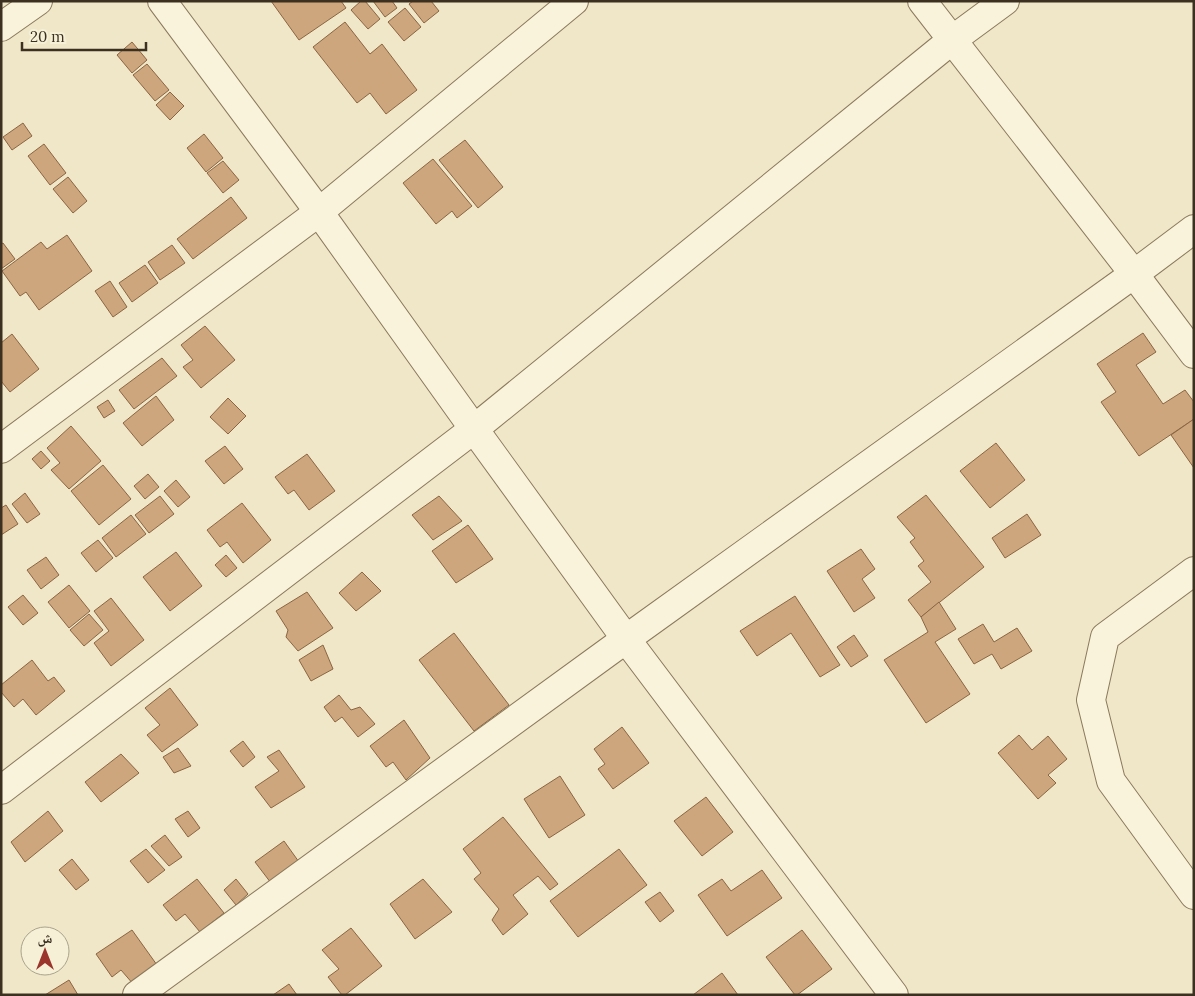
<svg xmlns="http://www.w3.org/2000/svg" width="1195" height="996" font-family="Lora,'Noto Naskh Arabic',serif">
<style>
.building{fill:#cda67d;stroke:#8b6542}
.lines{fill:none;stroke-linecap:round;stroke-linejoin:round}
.minor-casing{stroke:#8b795c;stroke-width:30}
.minor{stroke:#f9f3db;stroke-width:28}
</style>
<rect width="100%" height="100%" fill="#efe7c8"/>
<g class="building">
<path d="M271,1h70l5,7 -47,32z"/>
<path d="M361,1h4l15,18 -12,10 -17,-19z"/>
<path d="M373,1h19l5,7 -12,9z"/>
<path d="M413,1h18l8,10 -15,12 -15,-19z"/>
<path d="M405,8l16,19 -17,14 -16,-19z"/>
<path d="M345,22l25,32 12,-10 35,46 -31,24 -16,-21 -13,10 -44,-56z"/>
<path d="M132,42l15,18 -15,13 -15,-18z"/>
<path d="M147,64l22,26 -14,11 -22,-26z"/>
<path d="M170,92l14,14 -14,14 -14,-15z"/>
<path d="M23,123l9,13 -20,14 -9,-13z"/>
<path d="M204,134l19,24 -17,14 -19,-24z"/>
<path d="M465,140l38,47 -25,21 -39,-48z"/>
<path d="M44,144l22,29 -16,12 -22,-29z"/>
<path d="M433,159l39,47 -15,12 -5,-7 -16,13 -33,-41z"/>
<path d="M223,161l16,19 -16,13 -16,-20z"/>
<path d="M68,177l19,24 -14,12 -20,-24z"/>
<path d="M231,197l16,21 -54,41 -16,-20z"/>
<path d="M67,235l25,36 -53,39 -13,-18 -6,4 -18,-25 39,-29 6,7z"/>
<path d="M3,243l12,16 -14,10v-25z"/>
<path d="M172,245l13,18 -25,17 -12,-18z"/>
<path d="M145,265l13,18 -26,19 -13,-19z"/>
<path d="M110,281l17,26 -14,10 -18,-26z"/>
<path d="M205,326l30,34 -34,28 -18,-21 10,-7 -12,-15z"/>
<path d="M1143,333l13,19 -20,13 27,39 22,-14 9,12v17l-55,37 -38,-54 15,-10 -19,-28z"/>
<path d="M12,334l27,35 -29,23 -9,-11v-38z"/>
<path d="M162,358l15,18 -43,33 -15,-19z"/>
<path d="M156,396l18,24 -32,26 -19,-23z"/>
<path d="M228,398l18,18 -18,18 -18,-17z"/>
<path d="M108,400l7,11 -11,7 -7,-11z"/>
<path d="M1194,419v49l-23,-33z"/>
<path d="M71,426l30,35 -32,28 -18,-19 9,-7 -13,-15z"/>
<path d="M996,443l29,37 -35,28 -30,-37z"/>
<path d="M225,446l18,23 -19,15 -19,-23z"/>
<path d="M41,451l9,10 -9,8 -9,-10z"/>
<path d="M307,454l28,37 -26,19 -15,-20 -6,4 -13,-17z"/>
<path d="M103,465l28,34 -32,26 -28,-34z"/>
<path d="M148,474l11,13 -14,12 -11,-13z"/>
<path d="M176,480l14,17 -12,10 -14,-16z"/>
<path d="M25,493l15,21 -13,9 -15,-19z"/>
<path d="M926,495l58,72 -63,50 -13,-17 23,-18 -13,-16 6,-5 -14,-19 5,-4 -18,-21z"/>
<path d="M160,496l14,18 -25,19 -14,-18z"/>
<path d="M439,496l23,25 -29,19 -21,-25z"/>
<path d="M242,503l29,37 -28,23 -16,-21 -7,5 -13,-17z"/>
<path d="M6,505l12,19 -17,11v-27z"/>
<path d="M1027,514l14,21 -36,23 -13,-20z"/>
<path d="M131,515l15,19 -30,23 -14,-19z"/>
<path d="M468,525l25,34 -37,24 -24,-32z"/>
<path d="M98,540l15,18 -17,14 -15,-19z"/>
<path d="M861,549l14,20 -13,10 13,19 -21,14 -27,-41z"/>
<path d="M176,552l26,34 -32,25 -27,-34z"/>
<path d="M226,555l11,13 -11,9 -11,-12z"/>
<path d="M46,557l13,18 -18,14 -14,-19z"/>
<path d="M362,572l19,19 -25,20 -17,-18z"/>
<path d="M69,585l21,26 -21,17 -21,-26z"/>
<path d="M307,592l26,36 -35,23 -12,-14 2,-7 -12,-19z"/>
<path d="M23,595l15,18 -15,12 -15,-18z"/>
<path d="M795,596l45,69 -20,12 -29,-44 -34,23 -17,-25z"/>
<path d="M111,598l33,42 -33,26 -17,-23 15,-12 -15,-20z"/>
<path d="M939,602l17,27 -21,13 35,52 -44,29 -42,-63 44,-28 -7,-15z"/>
<path d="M89,614l14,16 -19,16 -14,-16z"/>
<path d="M983,624l11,18 23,-14 15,23 -31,18 -9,-15 -18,10 -16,-25z"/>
<path d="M454,633l55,72 -35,26 -55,-71z"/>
<path d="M854,635l14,21 -17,11 -14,-20z"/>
<path d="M323,645l10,24 -22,12 -12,-21z"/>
<path d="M32,660l16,21 6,-4 11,14 -29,24 -13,-16 -9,8 -13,-15v-7z"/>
<path d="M170,688l28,37 -36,27 -15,-17 13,-10 -15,-17z"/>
<path d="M339,695l12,15 9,-3 15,17 -17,13 -16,-20 -7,5 -11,-15z"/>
<path d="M404,720l26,38 -24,22 -13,-18 -7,5 -16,-21z"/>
<path d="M622,727l27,36 -36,26 -15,-20 7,-5 -11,-15z"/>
<path d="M1019,735l13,15 16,-14 19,23 -19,16 8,8 -18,16 -40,-46z"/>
<path d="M243,741l12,16 -12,10 -13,-16z"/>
<path d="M178,748l13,18 -17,7 -11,-16z"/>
<path d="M279,750l26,37 -34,21 -16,-21 24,-16 -12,-14z"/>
<path d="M121,754l18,19 -38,29 -16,-20z"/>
<path d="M560,776l25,39 -36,23 -25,-39z"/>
<path d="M706,797l27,35 -31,24 -28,-35z"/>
<path d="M48,811l15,20 -38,31 -14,-20z"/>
<path d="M188,811l12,17 -12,9 -13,-18z"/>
<path d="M503,817l55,67 -8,6 -12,-14 -25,19 15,19 -25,21 -11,-15 7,-11 -25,-30 7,-6 -18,-24z"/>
<path d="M165,835l17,22 -13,9 -18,-20z"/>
<path d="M284,841l15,21 -28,21 -16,-21z"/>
<path d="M146,849l19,21 -17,13 -18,-22z"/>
<path d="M619,849l28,36 -69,52 -28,-36z"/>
<path d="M72,859l17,21 -13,10 -17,-20z"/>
<path d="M762,870l20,28 -55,38 -29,-41 24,-16 9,12z"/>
<path d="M197,879l27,34 -24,19 -15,-18 -9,7 -13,-16z"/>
<path d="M236,879l12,15 -12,11 -12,-15z"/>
<path d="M423,879l29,33 -37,27 -25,-35z"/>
<path d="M660,892l14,19 -14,11 -15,-20z"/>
<path d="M351,928l31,38 -37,29h-3l-14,-18 11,-8 -17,-19z"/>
<path d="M132,930l25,35 -23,20 -13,-15 -9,7 -16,-23z"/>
<path d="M802,930l30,39 -35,26h-2l-29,-38z"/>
<path d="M722,973l16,22h-45z"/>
<path d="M69,980l9,15h-33z"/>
<path d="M289,984l8,11h-24z"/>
</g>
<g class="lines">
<g class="minor-casing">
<g id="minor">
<path d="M162,1l157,211 155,217 152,210 268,356"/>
<path d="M922,1l212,273 60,80"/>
<path d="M1,27l37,-26"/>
<path d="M1,449l318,-237 255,-211"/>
<path d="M1194,571l-89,66 -14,63 20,81 83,114"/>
<path d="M1,790l473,-361 478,-389 53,-39"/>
<path d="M137,995l489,-356 508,-365 60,-45"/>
</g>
</g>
<use href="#minor" class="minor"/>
</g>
<rect width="1195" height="996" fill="none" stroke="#3c3020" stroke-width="5"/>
<g transform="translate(45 951)"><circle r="24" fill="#f6f0d7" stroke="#aca38e"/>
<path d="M0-4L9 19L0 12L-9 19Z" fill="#9b352c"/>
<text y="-8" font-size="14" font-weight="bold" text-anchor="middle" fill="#3c3020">ش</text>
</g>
<path d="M22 42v8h124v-8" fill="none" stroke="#3c3020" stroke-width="2.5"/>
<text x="30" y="42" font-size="15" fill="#3c3020" stroke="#f6f0d7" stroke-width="4" paint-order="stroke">20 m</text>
</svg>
